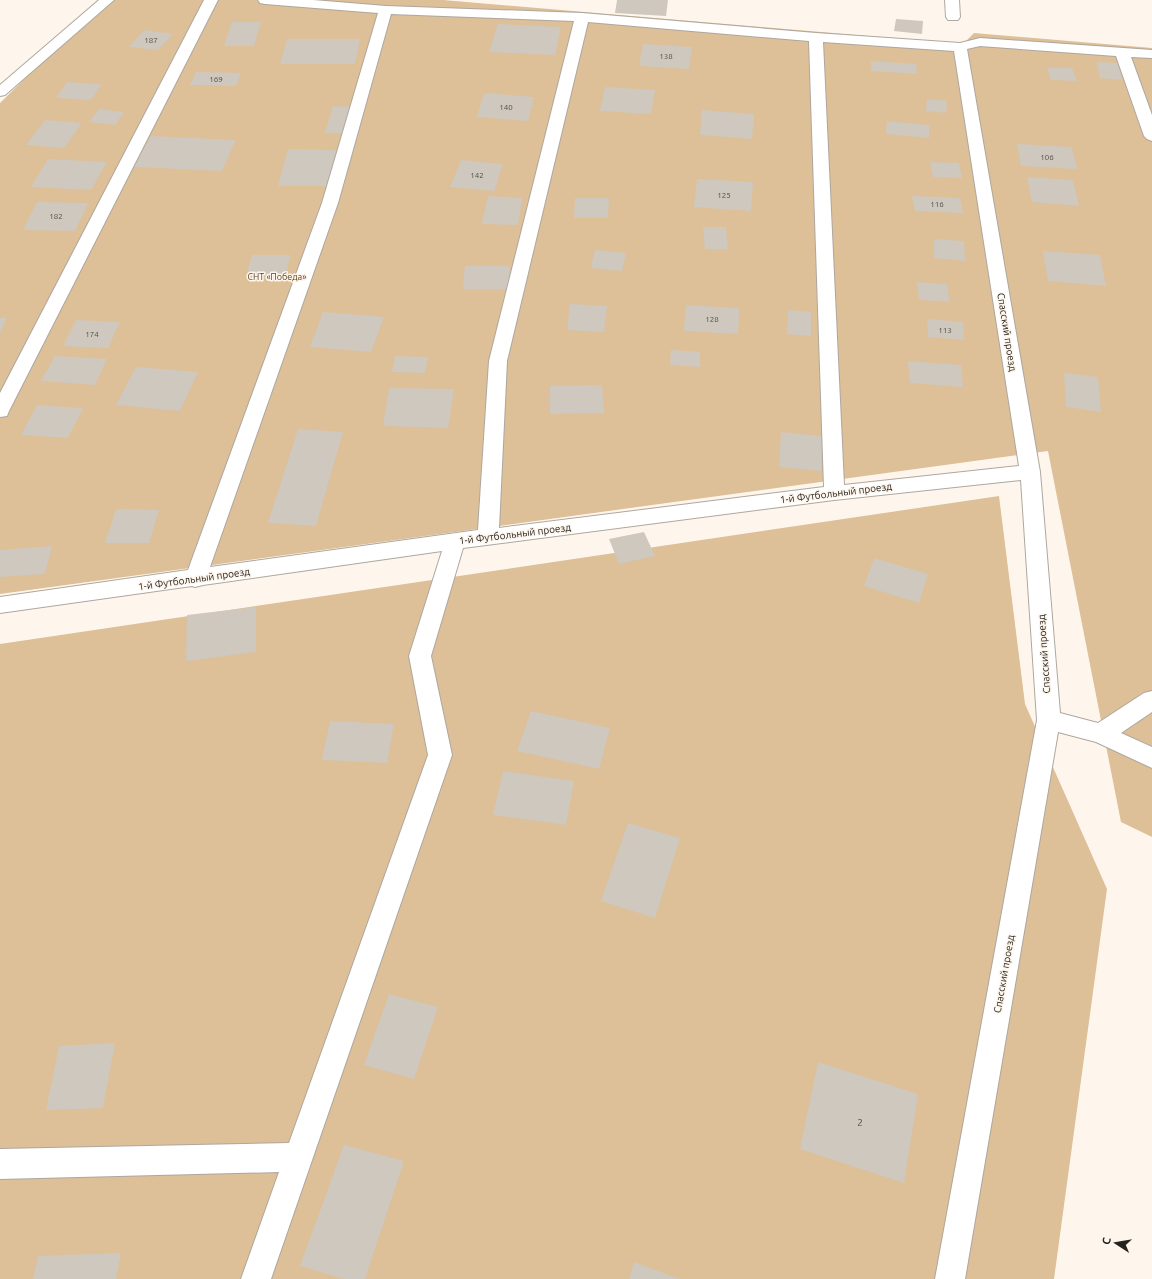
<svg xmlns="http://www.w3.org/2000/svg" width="1152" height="1279" font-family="Ubuntu,sans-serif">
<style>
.green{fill:#ddbf98}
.building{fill:#cfc8be}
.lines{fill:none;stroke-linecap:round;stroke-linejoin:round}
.minor-casing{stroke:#aea79e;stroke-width:2}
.minor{fill:#fff;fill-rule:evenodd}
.labels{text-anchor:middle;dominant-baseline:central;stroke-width:3;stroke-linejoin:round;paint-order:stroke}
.number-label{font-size:8px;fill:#504c47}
.far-park-label{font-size:9px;fill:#5c421b;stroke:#fef6ed}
.street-label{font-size:10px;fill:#25231f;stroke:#fef6ed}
.near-number-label{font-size:10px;fill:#504c47}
</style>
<rect width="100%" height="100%" fill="#fef6ed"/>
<g class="green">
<path d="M105,0h338l520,44 11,-11 178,15v789l-31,-15 -73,-371 -1048,143v-491z"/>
<path d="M999,496l26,208 82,185 -53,390h-1054v-635z"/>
</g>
<g class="building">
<path d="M617,0h51l-2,16 -51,-3z"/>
<path d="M896,19l27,2 -1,13 -28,-3z"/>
<path d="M232,22h29l-7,24h-30z"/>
<path d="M498,24l63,3 -6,28 -66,-3z"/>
<path d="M144,30l29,4 -15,16 -29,-3z"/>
<path d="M287,39h73l-5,25h-75z"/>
<path d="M643,44l49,3 -3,22 -50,-3z"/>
<path d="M871,61l45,3 1,10 -46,-3z"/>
<path d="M1097,62l21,1 4,17 -22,-2z"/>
<path d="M1047,68h25l5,13 -26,-1z"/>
<path d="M196,72l45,1 -5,13 -46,-1z"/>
<path d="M67,82l35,2 -11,16 -35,-2z"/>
<path d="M605,87l50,3 -4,24 -51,-3z"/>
<path d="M484,93l50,4 -6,24 -51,-4z"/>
<path d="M927,99l20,2 -1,12 -20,-2z"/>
<path d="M333,106l19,1 -7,26h-20z"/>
<path d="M99,109l25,3 -9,13 -26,-3z"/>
<path d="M702,110l52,4 -2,25 -52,-4z"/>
<path d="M45,120l37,3 -18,25 -38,-3z"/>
<path d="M887,121l42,4v13l-43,-4z"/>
<path d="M151,136l85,4 -14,31 -88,-4z"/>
<path d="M1017,144l55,3 5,22 -56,-3z"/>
<path d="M288,149l50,1 -8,36h-52z"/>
<path d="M48,159l59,3 -16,28 -60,-3z"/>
<path d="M461,160l42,4 -9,27 -44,-4z"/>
<path d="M930,162l29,1 3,15 -29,-1z"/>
<path d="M1027,177l46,3 6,26 -47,-4z"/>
<path d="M697,179l56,3 -2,29 -57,-4z"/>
<path d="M488,196l34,2 -4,27 -36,-1z"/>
<path d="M912,196l48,2 3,15 -48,-2z"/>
<path d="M575,198h34l-1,20h-34z"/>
<path d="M37,202l51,1 -13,28 -52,-1z"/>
<path d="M703,227h23l2,22h-23z"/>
<path d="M934,239l30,2 1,20 -31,-3z"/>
<path d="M595,250l31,3 -4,18 -31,-3z"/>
<path d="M1043,251l57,4 6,31 -58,-5z"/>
<path d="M252,255h38l-4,21h-40z"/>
<path d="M465,266h45l-1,23h-46z"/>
<path d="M917,282l30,2 3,18 -31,-2z"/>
<path d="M570,304l37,2 -3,26 -37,-2z"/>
<path d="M686,305l53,3 -1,26 -54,-3z"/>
<path d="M788,310l23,2v24l-24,-2z"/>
<path d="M323,312l61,5 -13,35 -61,-5z"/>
<path d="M0,318h7l-7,16z"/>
<path d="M927,319l36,3 1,18 -36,-3z"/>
<path d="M76,320l44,2 -12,26 -45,-2z"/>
<path d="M671,350l29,2v15l-30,-2z"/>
<path d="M55,356l52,3 -12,26 -54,-4z"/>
<path d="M395,356l33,1 -3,16 -33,-1z"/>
<path d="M908,361l53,4 2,22 -53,-4z"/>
<path d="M136,367l62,5 -18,39 -64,-6z"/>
<path d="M1064,373l34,4 3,35 -35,-5z"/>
<path d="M602,385l2,28 -54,1v-28z"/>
<path d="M389,388l65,1 -6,39 -65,-2z"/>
<path d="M37,405l46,3 -15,30 -47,-3z"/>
<path d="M298,429l45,3 -27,94 -48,-3z"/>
<path d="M781,432l41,4 -1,35 -42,-4z"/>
<path d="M116,509l43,1 -10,33h-44z"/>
<path d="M644,532l11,24 -36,8 -10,-25z"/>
<path d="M52,546l-7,28 -45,3v-27z"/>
<path d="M874,558l54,16 -9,29 -55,-17z"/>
<path d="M256,607v45l-70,9 1,-46z"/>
<path d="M531,711l79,17 -11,41 -82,-18z"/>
<path d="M330,721l64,3 -7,39 -65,-3z"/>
<path d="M503,771l71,10 -8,44 -73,-10z"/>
<path d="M628,823l52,15 -25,80 -54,-17z"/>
<path d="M389,994l49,13 -24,72 -50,-14z"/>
<path d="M115,1043l-12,65 -57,2 13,-64z"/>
<path d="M818,1062l100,32 -14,89 -104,-34z"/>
<path d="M344,1145l60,16 -39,118h-21l-44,-13z"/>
<path d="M121,1253l-5,26h-83l5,-23z"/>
<path d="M634,1262l46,17h-51z"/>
</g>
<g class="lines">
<g class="minor-casing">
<g id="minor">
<path d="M99,0h15l-109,95 -5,1v-11z"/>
<path d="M204,0h14l-209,411 -2,5 -7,1v-24z"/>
<path d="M258,0h55l73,6 196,7 234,20 144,10 20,-5 172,12v8l-21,-1 21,58v26l-5,-2 -3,-3 -28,-80 -136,-10 -13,3 73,423 20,241 38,10 46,-30 8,-2v21l-31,21 31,14v21l-56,-26 -38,-10 -93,547h-30l102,-559 -16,-240 -187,20 -371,48 -32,108 21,99 -181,524h-30l38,-107 -279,7v-30l289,-6 139,-388 -19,-99 33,-105 -239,34 -8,2 -3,-1 -192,27v-16l188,-27 134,-367 56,-190 -113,-9 -5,-1zM391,14l183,7 -85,340 -11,169 -268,37 128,-364zM588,22l221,19 15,446 -325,41 8,-167zM823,42l131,9 65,415 -175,19z"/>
<path d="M945,0h14l1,17 -2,3h-10l-2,-3z"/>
</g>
</g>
<use href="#minor" class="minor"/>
</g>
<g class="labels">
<g class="number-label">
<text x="151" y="40">187</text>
<text x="666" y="56">138</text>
<text x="216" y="79">169</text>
<text x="506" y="107">140</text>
<text x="1047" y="157">106</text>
<text x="477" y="175">142</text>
<text x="724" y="195">125</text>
<text x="937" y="204">116</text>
<text x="56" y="216">182</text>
<text x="712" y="319">128</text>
<text x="945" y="330">113</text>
<text x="92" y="334">174</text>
</g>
<g class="far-park-label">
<text x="277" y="277">СНТ «Победа»</text>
</g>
<g class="street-label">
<text transform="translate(1007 332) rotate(81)">Спасский проезд</text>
<text transform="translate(836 493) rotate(-7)">1-й Футбольный проезд</text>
<text transform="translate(515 534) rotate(-7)">1-й Футбольный проезд</text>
<text transform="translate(194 579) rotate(-8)">1-й Футбольный проезд</text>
<text transform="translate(1044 654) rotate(-94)">Спасский проезд</text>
<text transform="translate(1004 974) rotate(-80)">Спасский проезд</text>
</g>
<g class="near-number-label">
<text x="860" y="1122">2</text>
</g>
</g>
<g transform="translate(1116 1243) rotate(282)" stroke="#fef6ed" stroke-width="3" paint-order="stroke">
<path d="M0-3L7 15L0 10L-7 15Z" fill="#25231f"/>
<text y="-6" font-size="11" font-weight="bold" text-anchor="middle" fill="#25231f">С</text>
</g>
</svg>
